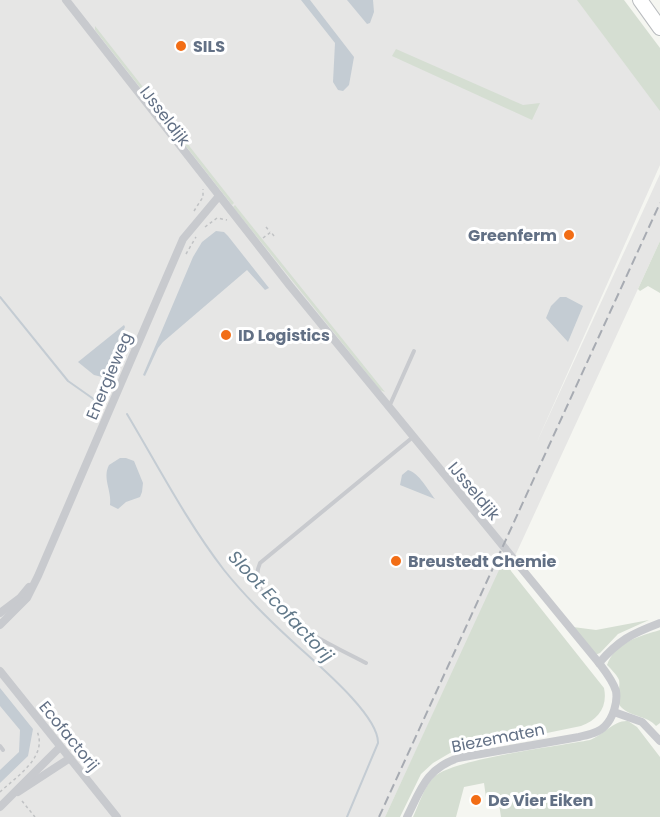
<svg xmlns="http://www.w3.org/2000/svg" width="660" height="817" font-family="Poppins,sans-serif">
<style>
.built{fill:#e6e6e5}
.green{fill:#d5ded2}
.water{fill:#c4ccd3}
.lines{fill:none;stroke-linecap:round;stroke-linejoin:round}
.stream{stroke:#c4ccd3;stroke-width:2}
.motorway-casing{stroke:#b9bcbf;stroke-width:16}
.path{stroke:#c0c2c4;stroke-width:1.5;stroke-dasharray:3 3;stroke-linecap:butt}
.service{stroke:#c8cace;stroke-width:4}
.minor{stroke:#c8cace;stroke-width:8}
.motorway{stroke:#fff;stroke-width:14}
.rail{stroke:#a7abb2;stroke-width:2;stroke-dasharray:9 4.5;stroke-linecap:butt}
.poi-dot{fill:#f26d15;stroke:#fff;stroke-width:2}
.labels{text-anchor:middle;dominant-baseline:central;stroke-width:6;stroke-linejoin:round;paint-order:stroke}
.poi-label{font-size:16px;font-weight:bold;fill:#627085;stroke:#fff;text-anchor:start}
.street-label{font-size:16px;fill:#627085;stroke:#fff}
.water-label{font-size:18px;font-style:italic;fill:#62798a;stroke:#fff}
</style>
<rect width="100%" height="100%" fill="#f5f6f1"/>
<path class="built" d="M0,0h594l66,92v73l-124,279 124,-270v67l-145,315 -10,-11 -3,8 3,4 -13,31 -107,229h-385z"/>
<g class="green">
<path d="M577,0h47l36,48v63z"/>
<path d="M95,26l139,177 -2,2 -137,-175z"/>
<path d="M396,49l127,56 17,-2 -8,17 -140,-64z"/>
<path d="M235,205l150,187 -5,-2 -147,-183z"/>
<path d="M660,241v52l-12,-7 -8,5 -2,-2z"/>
<path d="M505,557l6,14 93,117c4,19 -6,32 -23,38l-131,27 -17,10 -12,11 -21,43h-15z"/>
<path d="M649,620l-31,14 -18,19 -5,2 -22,-28 23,3z"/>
<path d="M660,630v93l-4,3c-8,-10 -24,-9 -34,-18 -8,-8 -1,-18 -3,-28 -2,-5 -8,-11 -12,-15 8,-23 33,-29 53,-35z"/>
<path d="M628,721l9,6 23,30v60h-159l-2,-13 -12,1 -3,-22 -20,4 -8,30h-43c6,-13 11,-30 21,-40 18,-18 126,-31 156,-37 13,-5 24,-20 38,-19z"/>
</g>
<g class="water">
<path d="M301,0h9l44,57 -5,28 -6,6 -5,-1 -5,-8 2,-39z"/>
<path d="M347,0h26l1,12 -4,11 -3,1z"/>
<path d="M216,231l8,1 4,4 41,52 -4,2 -18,-20 -84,72 -5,6 -13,28 -2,-1 50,-118 9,-15z"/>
<path d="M560,297h6l17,9 -15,36 -22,-24 5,-12z"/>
<path d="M124,325l1,2 -23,50 -8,-2 -16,-13z"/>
<path d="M120,458h6l8,3 9,22 -1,9 -2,5 -14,5 -8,7 -8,-4c2,-14 -8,-27 -1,-40z"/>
<path d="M408,470c11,3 20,20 27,29l-35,-14 2,-10z"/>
<path d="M0,688l33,41 -5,27 -28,27v-13l19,-18 1,-22 -20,-24z"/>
</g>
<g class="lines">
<g class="stream">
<path d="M0,297l68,84 27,19"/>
<path d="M127,414c31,52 60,108 97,156 20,25 43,48 67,70 21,20 88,74 87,103l-31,74"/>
</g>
<g class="motorway-casing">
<path id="motorway" d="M640,0l20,28"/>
</g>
<g class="path">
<path d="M194,211l9,-14v-8"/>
<path d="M205,227l12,-9 10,2"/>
<path d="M266,227l4,5"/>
<path d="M263,238l8,-6 3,4"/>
<path d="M186,254l10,-17"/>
<path d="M0,792c17,-16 48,-35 37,-61"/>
<path d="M22,801l13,16"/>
</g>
<g class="service">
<path d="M389,407l25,-56"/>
<path d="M366,663c-29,-16 -126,-56 -106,-100l153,-126"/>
<path d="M0,746l3,4"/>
</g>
<g class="minor">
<path d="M66,0l224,286 309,377c6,8 14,18 17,28 2,11 -3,27 -11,35 -6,7 -18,9 -26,11l-121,21c-32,11 -37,31 -51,59"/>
<path d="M0,613l20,-15 9,-11"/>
<path d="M0,625l27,-27 11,-22 145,-337 36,-43"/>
<path d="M599,663c20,-23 32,-29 61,-40"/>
<path d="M0,671l117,146"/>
<path d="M614,712l28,10 18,19"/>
<path d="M18,792l52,-34"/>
<path d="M0,807l60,-60"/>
</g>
<use href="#motorway" class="motorway"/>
<path class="rail" d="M379,817l281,-614"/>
</g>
<g class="poi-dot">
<circle cx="181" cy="46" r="6"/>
<circle cx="569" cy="235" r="6"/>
<circle cx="226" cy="335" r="6"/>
<circle cx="396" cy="561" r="6"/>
<circle cx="476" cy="800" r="6"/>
</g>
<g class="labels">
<g class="poi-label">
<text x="193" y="46">SILS</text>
<text x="557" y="235" text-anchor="end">Greenferm</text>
<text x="238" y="335">ID Logistics</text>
<text x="408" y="561">Breustedt Chemie</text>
<text x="488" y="800">De Vier Eiken</text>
</g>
<g class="street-label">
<text transform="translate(165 116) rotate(52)">IJsseldijk</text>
<text transform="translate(109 376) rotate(-67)">Energieweg</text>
<text transform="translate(474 491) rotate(50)">IJsseldijk</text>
<text transform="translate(69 736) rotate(51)">Ecofactorij</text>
<text transform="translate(498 738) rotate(-11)">Biezematen</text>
</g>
<g class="water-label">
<text transform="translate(281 606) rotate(47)">Sloot Ecofactorij</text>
</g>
</g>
</svg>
